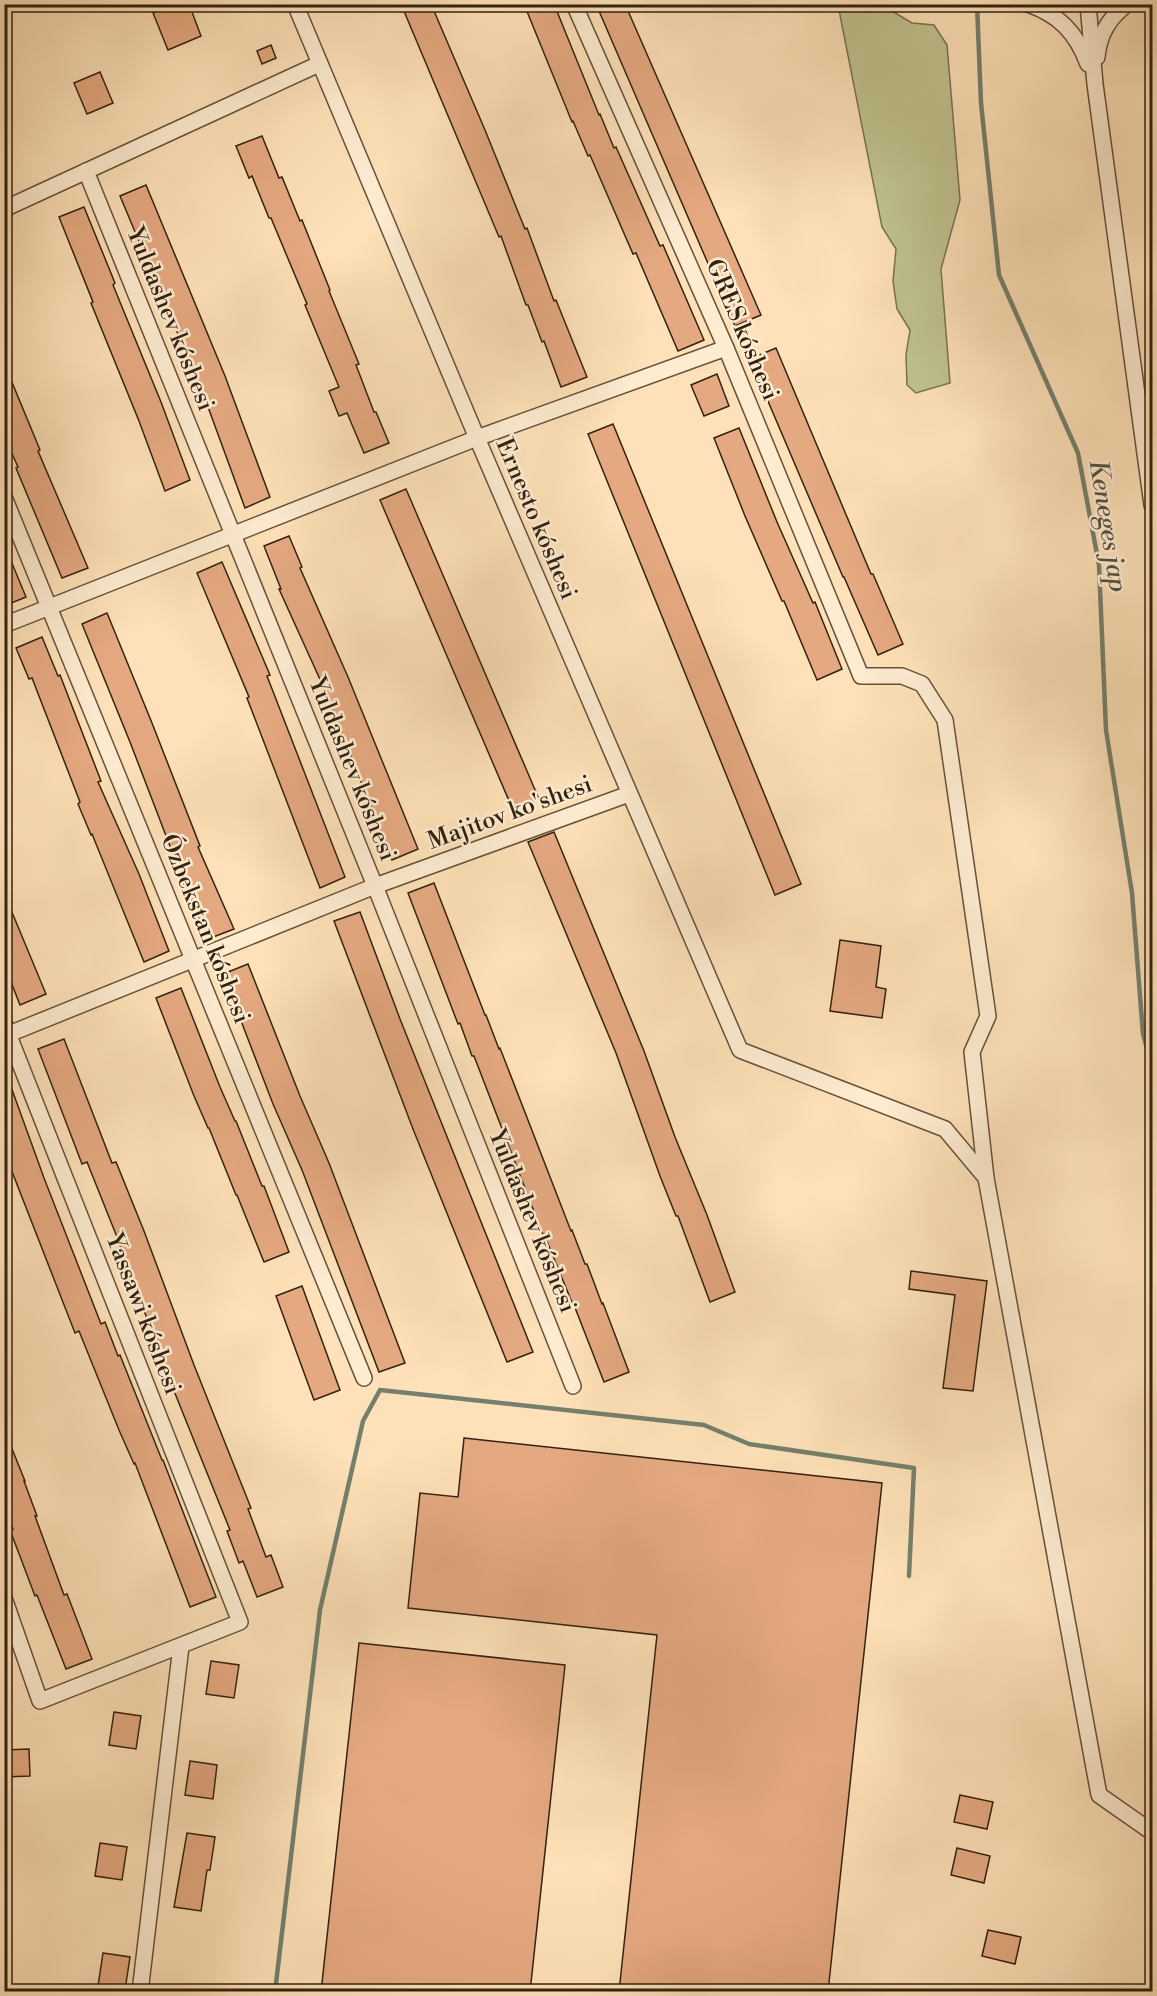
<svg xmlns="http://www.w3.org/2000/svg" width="1157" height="1996" font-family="'Libre Bodoni',serif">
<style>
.green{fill:#c0c38f;stroke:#797250;stroke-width:1.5}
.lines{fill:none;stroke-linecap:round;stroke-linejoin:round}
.stream{stroke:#74806d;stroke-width:4.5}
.building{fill:#e5a981;stroke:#322211;stroke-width:1.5}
.street-casing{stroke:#65523b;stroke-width:18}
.street{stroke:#feecd1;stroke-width:15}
.labels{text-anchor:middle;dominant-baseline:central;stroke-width:5;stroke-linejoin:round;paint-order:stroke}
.street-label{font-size:24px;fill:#322211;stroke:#feecd1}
.water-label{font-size:26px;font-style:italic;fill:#53513f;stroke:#feecd1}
</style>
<rect width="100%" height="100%" fill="#fee1b8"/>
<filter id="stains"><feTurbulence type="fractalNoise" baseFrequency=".00333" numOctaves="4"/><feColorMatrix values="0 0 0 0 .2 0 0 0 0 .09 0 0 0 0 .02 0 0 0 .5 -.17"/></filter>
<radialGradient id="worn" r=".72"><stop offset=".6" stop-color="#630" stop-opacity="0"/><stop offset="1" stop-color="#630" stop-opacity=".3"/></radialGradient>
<path class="green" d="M838,5h44l30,18 22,2 13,20 13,155 -19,69 9,114 -34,10 -9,-8 -1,-30 4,-25 -13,-21 -4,-28 3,-32 -14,-22z"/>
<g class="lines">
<g class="stream">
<path d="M977,5l4,98 18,172 79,178 21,112 7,165 26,163 11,141 9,33"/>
<path d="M275,1992l45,-382 43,-189 17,-31 324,35 45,19 165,24 -5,108"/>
</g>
</g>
<g class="building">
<path d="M163,4h26l12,32 -33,14 -15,-37 12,-5z"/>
<path d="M401,4h30l54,126 40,99 2,-1 27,73 2,-1 31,77 -26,10 -17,-46 -2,1 -14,-37h-2l-25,-69 -2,1z"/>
<path d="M524,4h30l45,111 1,-1 14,34 2,-1 44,99 3,-1 41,95 -26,11 -42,-98 -3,1 -43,-99 -2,1 -15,-35 -1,1z"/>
<path d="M596,4h29l136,311 -26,11z"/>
<path d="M271,45l5,13 -14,6 -5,-13z"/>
<path d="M100,72l13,31 -26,11 -13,-31z"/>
<path d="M262,136l17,42 3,-1 18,44 2,-1 28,70 -1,1 30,73 -3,1 18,47h2l13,31 -25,10 -17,-40 -8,3 -10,-25 10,-4 -34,-82 2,-1 -36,-86h-2l-17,-42 -3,2 -13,-32z"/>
<path d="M146,185l79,191 45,121 -25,11 -41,-112 -84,-200z"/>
<path d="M84,207l31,76 -2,2 48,117 29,78 -25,11 -26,-70 -48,-118 2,-1 -34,-85z"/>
<path d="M776,348l95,226h2l30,70 -25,11 -34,-78h-1l-93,-218z"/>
<path d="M4,363l36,87 -2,1 50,117 -26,10 -46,-110 2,-1 -14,-31z"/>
<path d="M717,374l12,32 -25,10 -13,-31z"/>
<path d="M613,424l188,460 -26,11 -187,-461z"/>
<path d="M739,428l38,94 36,81 2,-1 27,67 -25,11 -33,-79h-2l-37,-85 -31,-78z"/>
<path d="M406,489l133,310 -26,11 -133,-310z"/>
<path d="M289,536l13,31 -2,1 48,109 70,172 -26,11 -69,-174 -44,-97h2l-17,-43z"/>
<path d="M4,544l22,53 -22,9z"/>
<path d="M222,562l48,113 -3,1 78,201 -25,11 -73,-190 2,-1 -52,-124z"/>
<path d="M107,613l45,110 48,123 -2,1 36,82 -26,10 -32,-72h2l-48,-125 -48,-118z"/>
<path d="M42,637l16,39 2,-1 41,106 -3,1 41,92 30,77 -25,11 -52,-128 -1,1 -13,-31 2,-2 -48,-124 -3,1 -13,-31z"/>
<path d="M554,832l90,219 31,86 32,78 28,77 -25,10 -32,-86h-2l-16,-40 -44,-123 -88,-211z"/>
<path d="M434,883l51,132h1l13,34 1,-1 71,183 1,-1 13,34h2l15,40 1,-1 26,69 -25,10 -30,-77h-1l-29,-71 -1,1 -69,-179h-2l-12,-33 -2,1 -50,-131z"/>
<path d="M4,893l42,101 -26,11 -16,-41z"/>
<path d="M360,912l40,107 133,333 -26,10 -94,-233 -79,-208z"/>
<path d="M840,940l41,6 -5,41 10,2 -4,29 -52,-7z"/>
<path d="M248,964l52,132 29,67 76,200 -26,9 -77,-202 -29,-66 -50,-130z"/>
<path d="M181,988l39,99 15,34h1l26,65h2l25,66 -25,10 -27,-67h-1l-27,-67h-1l-14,-32 -38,-98z"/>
<path d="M64,1039l48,124 4,-1 28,69 50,134 57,143 -3,1 18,48 5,-2 12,32 -26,10 -14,-36 -4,2 -12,-32 3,-1 -62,-154 -51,-139 -30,-75 -5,2 -44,-115z"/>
<path d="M6,1073l38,105 57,146 4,-2 13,34 2,-1 42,105h1l53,137 -26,10 -55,-144 -1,1 -15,-34 -40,-99 -4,2 -71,-182z"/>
<path d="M911,1271l76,10 -14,110 -30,-3 12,-93 -46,-6z"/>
<path d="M302,1286l38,104 -26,10 -38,-104z"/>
<path d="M4,1429l21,52h-1l13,35h-2l29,79 3,-1 25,65 -26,10 -29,-74 -2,1 -25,-66 3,-1 -9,-21z"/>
<path d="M464,1438l418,45 -54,509h-209l38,-357 -249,-27 12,-115 38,4z"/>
<path d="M359,1643l206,22 -35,327h-209z"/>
<path d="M211,1661l28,4 -5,33 -28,-4z"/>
<path d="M114,1712l27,4 -5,33 -27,-4z"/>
<path d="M29,1749l1,27 -26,1v-27z"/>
<path d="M190,1761l27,4 -4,34 -28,-4z"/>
<path d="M960,1795l33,7 -6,27 -33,-7z"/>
<path d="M187,1833l28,4 -5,33h-3l-6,41 -27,-4z"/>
<path d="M100,1843l27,4 -5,33 -27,-4z"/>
<path d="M957,1848l33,8 -6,27 -33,-8z"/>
<path d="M988,1930l33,7 -6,27 -33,-8z"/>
<path d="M103,1953l27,4 -5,33 -27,-4z"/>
</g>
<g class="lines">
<g class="street-casing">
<g id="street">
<path d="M295,4l182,434 263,612 205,79 41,49 113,617 53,37"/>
<path d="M574,4l152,344 135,328h41l20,8 23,36 43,296 -16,36 14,126"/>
<path d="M1028,4c31,11 48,28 60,60"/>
<path d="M1088,4l7,80 57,421"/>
<path d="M1097,57c2,-23 12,-39 30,-53"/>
<path d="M86,171l289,715 198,500"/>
<path d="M4,209l315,-145"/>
<path d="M4,497l360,881"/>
<path d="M4,625l473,-187 249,-90"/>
<path d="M4,1023l236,599 -200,79 -36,-103"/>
<path d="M4,1036l371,-150 254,-92"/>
<path d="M140,1992l41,-346"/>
</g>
</g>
<use href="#street" class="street"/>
</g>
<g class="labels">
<g class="street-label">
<text transform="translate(170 319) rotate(68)">Yuldashev kóshesi</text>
<text transform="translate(742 330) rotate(67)">GRES kóshesi</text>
<text transform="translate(536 519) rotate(67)">Ernesto kóshesi</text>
<text transform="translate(352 769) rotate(68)">Yuldashev kóshesi</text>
<text transform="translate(510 813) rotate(-20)">Majitov ko'shesi</text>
<text transform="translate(205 929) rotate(68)">Ózbekstan kóshesi</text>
<text transform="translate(532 1221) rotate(68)">Yuldashev kóshesi</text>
<text transform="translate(143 1314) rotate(69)">Yassawi kóshesi</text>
</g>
<g class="water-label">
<text transform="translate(1108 526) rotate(81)">Keneges jap</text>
</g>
</g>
<rect width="1157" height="1996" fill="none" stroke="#fee1b8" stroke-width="24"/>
<rect x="6" y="6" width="1145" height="1984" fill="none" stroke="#322211" stroke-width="3"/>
<rect x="12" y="12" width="1133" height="1972" fill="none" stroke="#322211" stroke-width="1.5"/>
<rect width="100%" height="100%" filter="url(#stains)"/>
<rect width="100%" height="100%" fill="url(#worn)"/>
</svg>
